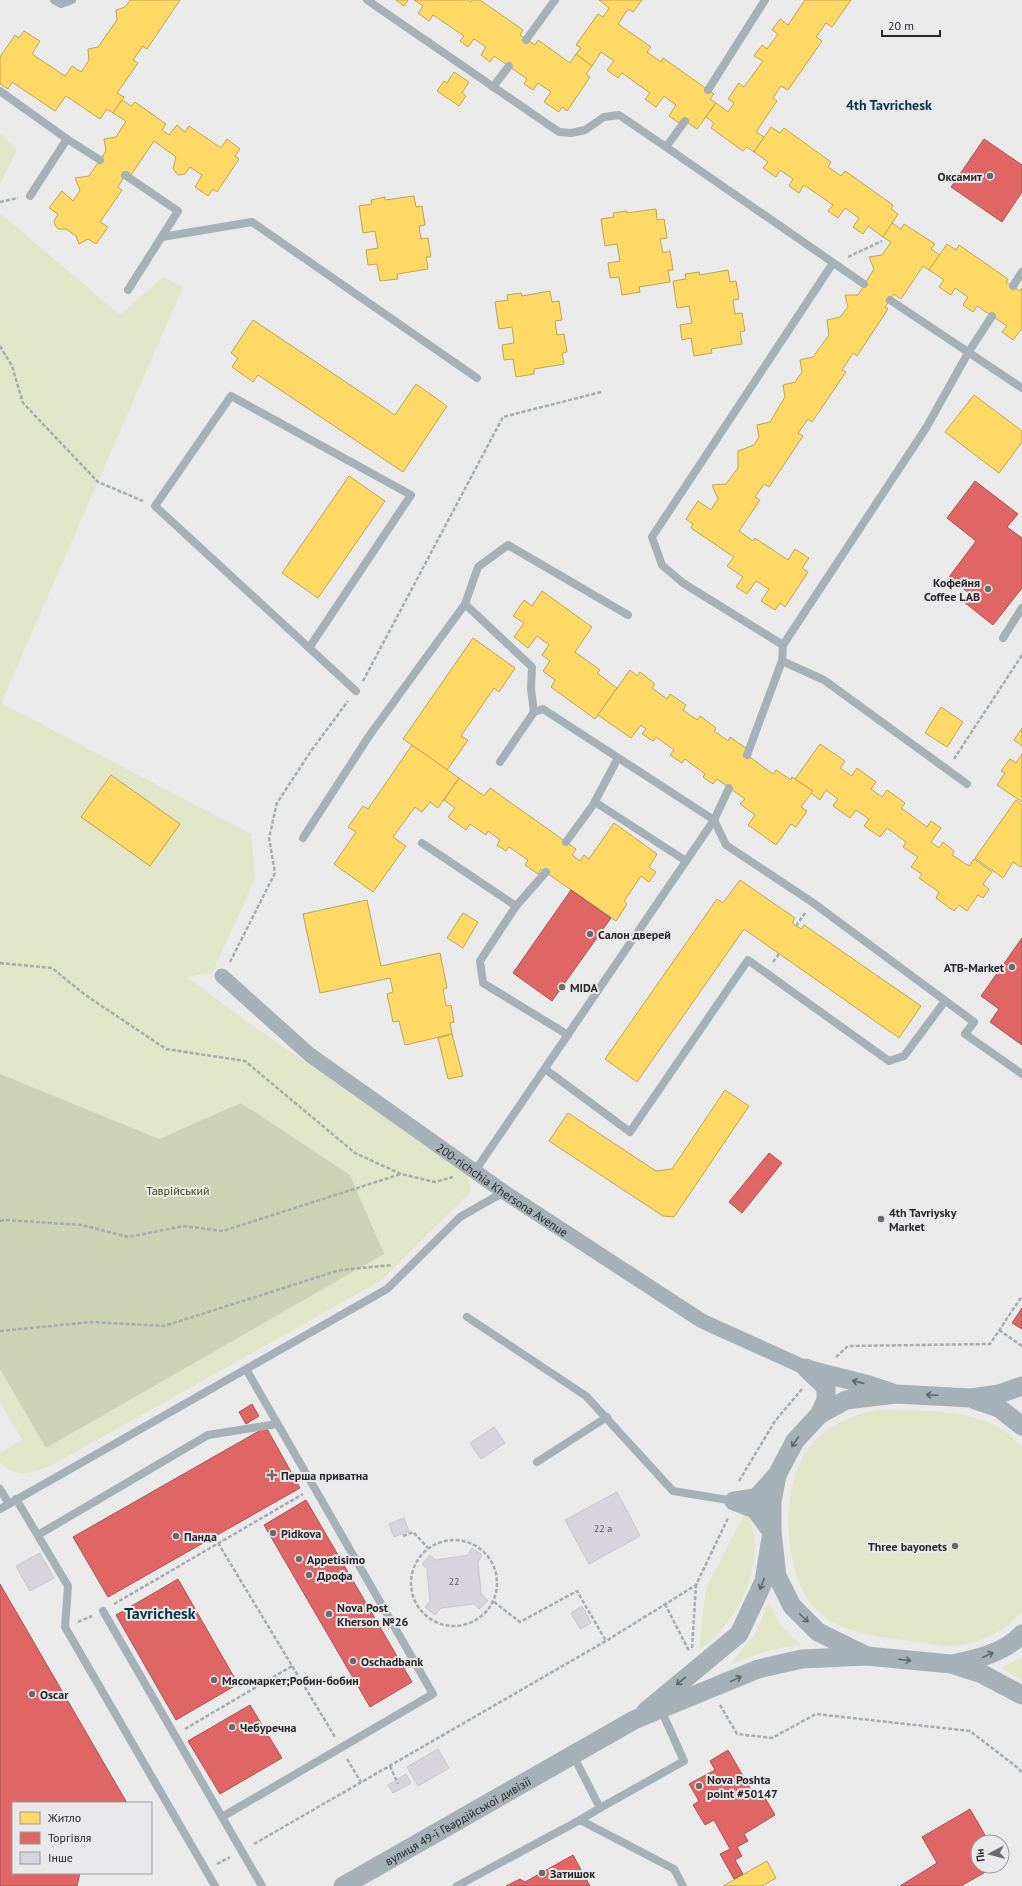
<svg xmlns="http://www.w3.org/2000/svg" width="1022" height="1886" font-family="'PT Sans',sans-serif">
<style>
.green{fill:#e1e6c9}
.forest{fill:#cdd2b5}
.homes{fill:#ffd966;stroke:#bea453}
.shops{fill:#e06666;stroke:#a85353}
.building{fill:#d7d4de;stroke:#c7c7c8}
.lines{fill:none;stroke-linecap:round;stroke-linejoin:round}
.path{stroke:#a5acb0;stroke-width:2.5;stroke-dasharray:4 2;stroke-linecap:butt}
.service{stroke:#a5b1b7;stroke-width:8}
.minor{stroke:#a5b1b7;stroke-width:15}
.tertiary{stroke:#a5b1b7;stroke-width:19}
.oneway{stroke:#606568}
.poi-dot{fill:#6b6b6c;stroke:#e9e9ec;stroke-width:1.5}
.labels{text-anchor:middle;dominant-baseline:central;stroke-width:4;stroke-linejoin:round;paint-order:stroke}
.number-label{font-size:10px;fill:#545356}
.poi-label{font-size:12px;font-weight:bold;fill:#272728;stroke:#e9e9ec;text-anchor:start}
.street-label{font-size:12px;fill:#272728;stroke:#e9e9ec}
.park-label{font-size:12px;fill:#414808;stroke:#e9e9ec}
.quarter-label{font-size:14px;font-weight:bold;fill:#05364a;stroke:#e9e9ec}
.district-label{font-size:16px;font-weight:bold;fill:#05364a;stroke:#e9e9ec}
</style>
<rect width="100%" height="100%" fill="#eaeaeb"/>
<g class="green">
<path d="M0,133l17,17 -17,34z"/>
<path d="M0,213l120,102 43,-38 20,10 -182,416 250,131 4,42 -13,32 -30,65 -25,4 65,48 215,149 4,17 -89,89 -326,183c-20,9 -39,18 -56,-1v-9l22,-13 -22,-38z"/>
<path d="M878,1410c49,2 109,-5 144,37v165c-6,5 -11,12 -18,16 -16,11 -40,19 -60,18 -11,-1 -22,-4 -33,-5 -30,-4 -64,-7 -89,-26 -41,-33 -43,-126 -14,-166 17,-23 43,-34 70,-39z"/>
<path d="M744,1515l5,1c18,47 -10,106 -50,134l7,-62z"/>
<path d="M769,1602c7,19 17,30 32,43l-30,4 -41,16 25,-31z"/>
<path d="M1022,1657v23l-21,-12z"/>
</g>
<path class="forest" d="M0,1074l159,65 82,-36 109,72 34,79 -338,194 -46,-79z"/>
<g class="homes">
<path d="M130,0h50l-33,49 -4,-3 -10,14 5,3 -21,30 7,4 -11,16 -6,-4 -7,10 -34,-23 -11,15 -43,-29 -4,7 -8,-5v-27l15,-22 4,3 5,-7 16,10 -8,13 33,22 7,-10 9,6 8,-12 -1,-11 10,-2 19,-27 -1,-10 9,-3z"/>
<path d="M396,0h12l-4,6z"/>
<path d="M414,0h54l3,2 1,-2h8l43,30 -3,5 15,10 3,-5 32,23 6,-9 16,12 -6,8 4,3 -23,34 -5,-4 -3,5 -15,-10 7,-10 -13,-9 -5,7 -9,-6 3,-5 -33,-23 -4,6 -9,-7 5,-8 -12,-8 -6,8 -8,-6 4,-5 -31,-21 -4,6 -11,-8 5,-7z"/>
<path d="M599,0h43l-9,12 -5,-3 -10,15 33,23 -4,5 14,10 2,-4 51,36 -4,5 6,4 -19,26 -15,-10 -3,4 -10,-7 7,-11 -12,-9 -8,11 -11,-8 5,-6 -28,-20 -4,5 -11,-8 7,-9 -13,-9 -9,14 -16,-12 5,-6 -5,-3 22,-31 5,3 6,-9z"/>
<path d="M805,0h46l-19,27 -6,-4 -10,14 6,4 -34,49 -7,-4 -8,12 4,3 -21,31 8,5 -10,15 -7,-5 -4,4 -32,-23 3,-5 -8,-6 10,-14 12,9 6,-9 -6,-4 11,-16 5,4 19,-26 -9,-5 8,-11 5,4 11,-15 -6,-4 8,-11 8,6z"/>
<path d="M454,72l15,10 -7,11 4,3 -7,10 -22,-15 7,-10 3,2z"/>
<path d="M122,100l9,6 4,-4 31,22 -4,6 7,5 8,-10 8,7 4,-6 32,22 6,-9 13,10 -5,7 4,3 -22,33 -4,-3 -5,7 -13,-9 7,-12 -12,-8 -5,7 -7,1 -5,-6 3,-12 -22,-16 -23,34 -4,-4 -9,16 4,3 -22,32 8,5 -12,17 -8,-5 -9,5 -3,-8 -10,-7h-8l-3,-4 -1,-4 4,-7 -9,-6 13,-17 11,10 4,-6 3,-5 -5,-12 14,-2 17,-25 -2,-12 12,-2 10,-16 -13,-8z"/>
<path d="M771,127l9,6 4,-5 47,34 -3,5 13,9 4,-5 48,34 -2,4 7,5 -15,23 -15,-11 -5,8 -10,-7 6,-9 -14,-10 -7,10 -10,-7 5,-6 -29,-20 -5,8 -10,-7 4,-7 -13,-9 -4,7 -13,-9 5,-6 -14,-10z"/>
<path d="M414,196l2,11 6,-1 3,19 -6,1 2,13 7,-1 3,19h-5l2,12 -31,5 1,5 -18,2 -3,-17 -9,1 -2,-15 12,-2 -3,-17 -12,2 -4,-27 13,-2 -1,-4 14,-3v3z"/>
<path d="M656,209l1,11 7,-1 3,19 -7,1 3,14 7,-2 3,19h-5l2,12 -31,5 1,5 -18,3 -3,-18 -9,1 -2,-15 12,-2 -3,-17 -12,2 -4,-27 13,-2 -1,-4 14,-2v2z"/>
<path d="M892,223l9,6 3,-5 31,20 -4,5 9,6 -11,15 -6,-4 -22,33 -7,-5 -9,13 3,2 -31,47 -4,-3 -11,17 4,2 -34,50 -4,-3 -10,14 5,3 -34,51 -5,-3 -9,13 5,3 -21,31 14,10 2,-3 33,22 7,-11 14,9 -7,10 6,4 -23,35 -5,-4 -5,7 -14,-9 8,-12 -13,-8 -9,13 -11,-7 7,-10 -16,-11 7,-9 -43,-29 2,-4 -7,-5 12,-18 13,9 7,-11 -6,-14 14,-1 12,-16v-17l16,-6 5,-8 -2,-12 13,-3 15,-25 -2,-12 12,-3 7,-10 -2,-12 13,-3 16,-22 -2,-15 13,-3 8,-10 -3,-12h13l16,-26 -5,-12 13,-2 9,-13 -8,-5z"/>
<path d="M947,244l9,6 3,-5 49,34 -2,3 14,9 2,-3v40l-9,12 -11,-8 5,-6 -30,-20 -4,6 -10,-7 5,-8 -13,-9 -4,7 -12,-8 5,-7 -15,-10z"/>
<path d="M728,270l2,12 6,-1 3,18 -6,1 2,14 7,-1 3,18 -5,1 2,12 -31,5 1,4 -18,3 -3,-18 -9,2 -2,-15 12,-2 -3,-17 -12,2 -4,-27 13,-2 -1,-5 14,-2 1,3z"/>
<path d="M550,291l2,11 7,-1 3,19 -7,1 2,14 7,-1 3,18 -5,1 2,11 -30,5v5l-18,3 -3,-18 -9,1 -2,-15 12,-2 -2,-16 -13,2 -4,-27 13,-2 -1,-5 14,-2 1,3z"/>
<path d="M253,320l142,95 21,-31 31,22 -44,66 -145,-97 -5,7 -21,-15 6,-9 -7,-5z"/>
<path d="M974,395l48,36v11l-23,31 -54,-41z"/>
<path d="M349,476l36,25 -67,97 -36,-25z"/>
<path d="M542,591l50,36 -17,25 25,18 -3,3 20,15 -22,31 -44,-32 4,-7 -12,-9 7,-10 -8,-6 7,-10 -12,-9 -9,12 -14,-11 10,-14 -11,-7 11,-16 8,6z"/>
<path d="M473,638l42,30 -16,24 -5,-4 -33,48 7,4 -21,30 -44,-31z"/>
<path d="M630,670l7,6 3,-4 15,12 -3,4 15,11 3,-5 16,11 -3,5 14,10 3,-4 16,12 -2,3 14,10 2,-4 17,12 -3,4 29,21 3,-4 15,10 1,-3 21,14 -12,16 6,4 -11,16 -5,-3 -15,21 -28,-20 7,-10 -15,-11 5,-5 -28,-20 -4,5 -10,-7 2,-3 -20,-15 -3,4 -12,-8 4,-5 -18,-13 -3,4 -11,-7 4,-5 -5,-4 -10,13 -33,-23z"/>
<path d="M941,707l22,15 -16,25 -22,-14z"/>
<path d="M1022,728v18l-8,-6z"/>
<path d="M820,744l25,17 -5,7 12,8 5,-8 19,14 -5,7 11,8 5,-7 18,13 -4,5 26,19 4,-6 10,7 -10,14 8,6 4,-6 11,9 -2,4 17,11 5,-7 18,13 -9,12 6,5 -6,9 -5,-3 -11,16 -8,-6 -5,6 -18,-13 3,-6 -20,-14 3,-4 -11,-7 7,-10 -15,-10 3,-5 -19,-14 -7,9 -16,-11 5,-7 -13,-9 -6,8 -17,-12 5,-7 -12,-9 -6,10 -9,-7 2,-2 -18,-12z"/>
<path d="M412,745l47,33 -21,30 -8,-6 -8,10 -7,-5 -22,30 13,9 -33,46 -39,-28 22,-32 -8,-5 15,-21 5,3z"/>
<path d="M1022,754v48l-25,-17 8,-12 -4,-2 9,-12 6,4z"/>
<path d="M111,775l69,49 -30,42 -69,-49z"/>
<path d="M459,778l25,18 6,-8 86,61 -4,6 8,6 4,-6 5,4 25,-36 43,31 -8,13 7,5 -7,10 -8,-6 -17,25 3,3 -11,17 -75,-52 -3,5 -13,-9 3,-5 -19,-13 -3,4 -9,-6 3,-5 -12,-9 -2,4 -16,-11 -4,6 -18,-13 7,-9 -11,-8z"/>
<path d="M1016,800l6,5v61l-1,1 -8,-5 -10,16 -28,-20z"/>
<path d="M740,880l55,38 -3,5 9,6 3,-4 117,81 -22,32 -155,-109 -107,153 -32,-23 112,-160 6,4z"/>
<path d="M367,900l14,66 59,-13 7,35 -4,1 3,17 5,-1 3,17 -4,1 2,11 -47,11 -6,-24 -6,1 -6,-28 6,-2 -3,-14 -70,15 -17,-79z"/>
<path d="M463,913l15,9 -15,26 -16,-10z"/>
<path d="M452,1034l11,42 -15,3 -10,-41z"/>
<path d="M725,1090l24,16 -75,111 -11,-1 -114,-75 19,-28 88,58 16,-2z"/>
<path d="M767,1861l9,17 -14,8h-39z"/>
</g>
<g class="shops">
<path d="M984,139l38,26v27l-20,30 -51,-35z"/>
<path d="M975,481l43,33 -11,13 15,11v50l-29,37 -29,-23 6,-8 -21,-17 27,-36 -29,-23z"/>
<path d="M571,890l40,28 -59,83 -39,-28z"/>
<path d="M1022,938v107l-32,-23 9,-13 -18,-13z"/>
<path d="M769,1153l13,10 -40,50 -13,-11z"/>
<path d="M1022,1308v21l-10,-6z"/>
<path d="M252,1404l7,12 -13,8 -7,-12z"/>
<path d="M266,1427l34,61 -192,109 -35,-60z"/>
<path d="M306,1500l106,182 -42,25 -106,-182z"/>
<path d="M178,1579l60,105 -62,36 -60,-105z"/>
<path d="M0,1584l127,219h-114v70h67l-3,13h-77z"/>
<path d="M250,1705l32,53 -62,36 -32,-53z"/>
<path d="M728,1750l29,50 7,-4 11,19 -31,19 4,7 -11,6 5,9 -7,4 8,14 -9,5 -14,-25 10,-5 -16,-29 -9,5 -12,-20 6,-4 -10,-17 26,-14 -5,-9z"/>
<path d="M970,1809l19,33h-11v24h18l-35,20h-61l37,-23 -15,-26z"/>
<path d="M573,1855l17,31h-84l14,-7 5,3z"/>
</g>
<g class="building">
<path d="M494,1427l11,16 -24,16 -11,-16z"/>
<path d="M617,1492l23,44 -51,28 -24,-44z"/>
<path d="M404,1518l5,13 -15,6 -5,-13z"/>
<path d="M472,1548l10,7 -4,7 3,31 7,8 -9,8 -5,-5 -33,4 -6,7 -10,-8 5,-6 -3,-32 -5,-5 8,-9 6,5 32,-5z"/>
<path d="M40,1553l14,25 -24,13 -14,-25z"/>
<path d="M582,1606l9,17 -11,6 -9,-16z"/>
<path d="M438,1749l11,19 -31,18 -11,-19z"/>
<path d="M406,1774l5,9 -18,10 -5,-8z"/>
</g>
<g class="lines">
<g class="path">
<path d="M0,202l18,-4"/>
<path d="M848,257l34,-16"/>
<path d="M0,346l12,20 11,37 75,79 45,19"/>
<path d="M363,681l140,-264 98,-25"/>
<path d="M954,759l68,-104"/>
<path d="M796,926l9,-13"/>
<path d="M230,962l45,-89 -6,-35 8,-35 34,-52 37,-50"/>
<path d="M773,962l6,-8"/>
<path d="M0,963l52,5 32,26 82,55 79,12 110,92 46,21 34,8 18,-5"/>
<path d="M0,1221l6,-1 76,5 46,12 56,-11 39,5 178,-57"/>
<path d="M999,1330l23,16"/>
<path d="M0,1331l91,-9 73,4 176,-56 52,-5"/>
<path d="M836,1357l12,-11 142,-2 32,-48"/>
<path d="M739,1481l36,-60 27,-32"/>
<path d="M403,1536l10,-4 15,16"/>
<circle cx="454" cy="1583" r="43"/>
<path d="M218,1543l117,194"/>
<path d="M494,1602l26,20 57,-31 29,50"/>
<path d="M114,1604l189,-110"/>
<path d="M665,1604l24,47"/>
<path d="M78,1622l14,-6"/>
<path d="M692,1648l4,-63"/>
<path d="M720,1705l17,29 35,4 44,-24 154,17 48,37 4,5"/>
<path d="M185,1729l107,-63"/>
<path d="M347,1759l14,23"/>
<path d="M390,1766l8,18"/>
<path d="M254,1844l352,-203 90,-56 32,-67"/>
<path d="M217,1864l13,-7"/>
</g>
<g class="service">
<path d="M54,0l7,4 11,-4"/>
<path d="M367,0l192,132 12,1 14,-3 19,-13 15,-2 47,32"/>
<path d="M526,40l29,-40"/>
<path d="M493,87l16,-21"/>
<path d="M708,90l57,-90"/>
<path d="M0,91l67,48 -37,57"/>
<path d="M685,121l-19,26 198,137"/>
<path d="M67,139l33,21"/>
<path d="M125,175l53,36 -50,79"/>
<path d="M162,237l90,-15 225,156"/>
<path d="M1013,286l9,-14"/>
<path d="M890,300l132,88"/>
<path d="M465,604l13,-37 30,-22 120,70"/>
<path d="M1003,638l19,-30"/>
<path d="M783,645l143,-217 42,-75 24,-37"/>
<path d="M309,648l102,-153 -180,-99 -76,110 201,185"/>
<path d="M782,661l1,-16 -100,-62 -21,-18 -10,-28 181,-274"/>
<path d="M747,755l35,-94 42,19 143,104"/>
<path d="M500,762l34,-50 9,-3 171,111 12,25 86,57 162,120 -9,12 57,40"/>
<path d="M595,802l91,59"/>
<path d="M303,838l66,-102 96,-132 67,63 -1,22 3,23"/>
<path d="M566,842l27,-37 25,-47"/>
<path d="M422,843l94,63 -36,55 3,22 85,52"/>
<path d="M516,906l30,-34"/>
<path d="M545,1069l85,63 118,-172 141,101 15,-5 41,-55"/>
<path d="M475,1171l239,-351 15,-32"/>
<path d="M467,1317l119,79 87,95 61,10"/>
<path d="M246,1369l187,325 -211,123 40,69"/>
<path d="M537,1462l70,-45"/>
<path d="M0,1489l9,15"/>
<path d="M16,1499l52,87 -3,41 150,259"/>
<path d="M0,1509l387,-220 73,-72 44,-25"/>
<path d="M38,1535l170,-100 69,-11"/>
<path d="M103,1611l119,206"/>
<path d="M573,1755l27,53 84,-47 -23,-51"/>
<path d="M580,1820l94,49 9,17"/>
<path d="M457,1886l123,-66 20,-12"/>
</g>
<path class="minor" id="s1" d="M222,976l88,79 194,137 198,129 104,47"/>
<g class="tertiary">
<path d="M810,1370l59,15 21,7"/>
<path d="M975,1400l24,8 23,18"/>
<path d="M819,1415l27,-15 50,-6 75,4 28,-4 23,-8"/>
<path d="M777,1475l-5,27v30l5,44 15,30 26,26 47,23"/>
<path d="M734,1501l22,-3 21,-23 18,-34 24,-26 7,-15v-13l-20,-19"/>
<path d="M952,1664c25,-5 52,-11 70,-30"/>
<path d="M646,1711l93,-77 25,-53 8,-49 -17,-23 -21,-8"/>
<path id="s2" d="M343,1886l291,-166 124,-51 44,-10 64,-3 85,8 31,10 40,21"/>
</g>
</g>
<defs><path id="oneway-shaft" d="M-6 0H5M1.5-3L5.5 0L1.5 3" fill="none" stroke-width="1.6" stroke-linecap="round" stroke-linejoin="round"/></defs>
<g class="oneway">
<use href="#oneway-shaft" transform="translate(858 1382) rotate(-167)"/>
<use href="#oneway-shaft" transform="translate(932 1395) rotate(-177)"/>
<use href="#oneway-shaft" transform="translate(795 1442) rotate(124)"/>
<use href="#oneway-shaft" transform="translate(762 1584) rotate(111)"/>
<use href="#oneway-shaft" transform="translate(804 1618) rotate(44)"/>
<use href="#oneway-shaft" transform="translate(988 1655) rotate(-25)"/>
<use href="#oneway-shaft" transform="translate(905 1660) rotate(6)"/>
<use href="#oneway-shaft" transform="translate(736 1679) rotate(-25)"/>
<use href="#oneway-shaft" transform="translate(681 1681) rotate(140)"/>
</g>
<g class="poi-dot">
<circle cx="990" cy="176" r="4"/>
<circle cx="988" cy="589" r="4"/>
<circle cx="590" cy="934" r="4"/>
<circle cx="1012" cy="967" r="4"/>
<circle cx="562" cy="987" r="4"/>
<circle cx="881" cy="1219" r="4"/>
<path d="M270 1469h4v4h4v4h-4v4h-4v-4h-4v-4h4z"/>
<circle cx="273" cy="1533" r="4"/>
<circle cx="176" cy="1536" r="4"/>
<circle cx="955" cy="1546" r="4"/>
<circle cx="299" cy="1559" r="4"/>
<circle cx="309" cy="1575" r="4"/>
<circle cx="329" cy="1614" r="4"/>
<circle cx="353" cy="1661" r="4"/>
<circle cx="214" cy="1680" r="4"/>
<circle cx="32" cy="1694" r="4"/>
<circle cx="232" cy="1727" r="4"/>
<circle cx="699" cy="1786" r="4"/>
<circle cx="542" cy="1873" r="4"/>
</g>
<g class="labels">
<g class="number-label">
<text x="603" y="1528">22 а</text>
<text x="454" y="1581">22</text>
</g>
<g class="poi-label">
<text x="982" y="176" text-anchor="end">Оксамит</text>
<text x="980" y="582" text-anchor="end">Кофейня<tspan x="980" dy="14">Coffee LAB</tspan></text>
<text x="598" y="934">Салон дверей</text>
<text x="1004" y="967" text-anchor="end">ATB-Market</text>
<text x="570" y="987">MIDA</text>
<text x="889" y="1212">4th Tavriysky<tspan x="889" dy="14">Market</tspan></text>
<text x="281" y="1475">Перша приватна</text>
<text x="281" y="1533">Pidkova</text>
<text x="184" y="1536">Панда</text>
<text x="947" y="1546" text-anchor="end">Three bayonets</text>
<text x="307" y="1559">Appetisimo</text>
<text x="317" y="1575">Дрофа</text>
<text x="337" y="1607">Nova Post<tspan x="337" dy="14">Kherson №26</tspan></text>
<text x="361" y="1661">Oschadbank</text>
<text x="222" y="1680">Мясомаркет;Робин-бобин</text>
<text x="40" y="1694">Oscar</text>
<text x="240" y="1727">Чебуречна</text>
<text x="707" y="1779">Nova Poshta<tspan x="707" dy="14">point #50147</tspan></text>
<text x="550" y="1873">Затишок</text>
</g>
<g class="street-label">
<text stroke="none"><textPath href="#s1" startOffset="353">200-richchia Khersona Avenue</textPath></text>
<text stroke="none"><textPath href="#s2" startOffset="132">вулиця 49-ї Гвардійської дивізії</textPath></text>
</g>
<g class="park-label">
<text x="178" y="1190">Таврійський</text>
</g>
<g class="quarter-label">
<text x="889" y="105">4th Tavrichesk</text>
</g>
<g class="district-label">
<text x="160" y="1613">Tavrichesk</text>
</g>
</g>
<rect x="12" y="1802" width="140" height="72" fill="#e9e9ec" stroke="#9b9b9e"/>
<rect x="20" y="1812" width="20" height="12" fill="#ffd966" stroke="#9b9b9e"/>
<text x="48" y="1822" font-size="12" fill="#272728">Житло</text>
<rect x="20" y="1832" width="20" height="12" fill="#e06666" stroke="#9b9b9e"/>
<text x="48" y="1842" font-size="12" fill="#272728">Торгівля</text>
<rect x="20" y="1852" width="20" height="12" fill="#d7d4de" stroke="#9b9b9e"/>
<text x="48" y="1862" font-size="12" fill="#272728">Інше</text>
<g transform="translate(990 1854) rotate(263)"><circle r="19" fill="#e9e9ec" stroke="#9b9b9e"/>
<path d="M0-3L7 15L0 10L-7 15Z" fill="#6b6b6c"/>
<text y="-6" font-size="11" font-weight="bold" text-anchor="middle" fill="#272728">Пн</text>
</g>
<path d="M882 30v6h58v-6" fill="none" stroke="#272728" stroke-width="2"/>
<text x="888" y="30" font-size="12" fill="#272728" stroke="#e9e9ec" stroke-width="3" paint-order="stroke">20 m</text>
</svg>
